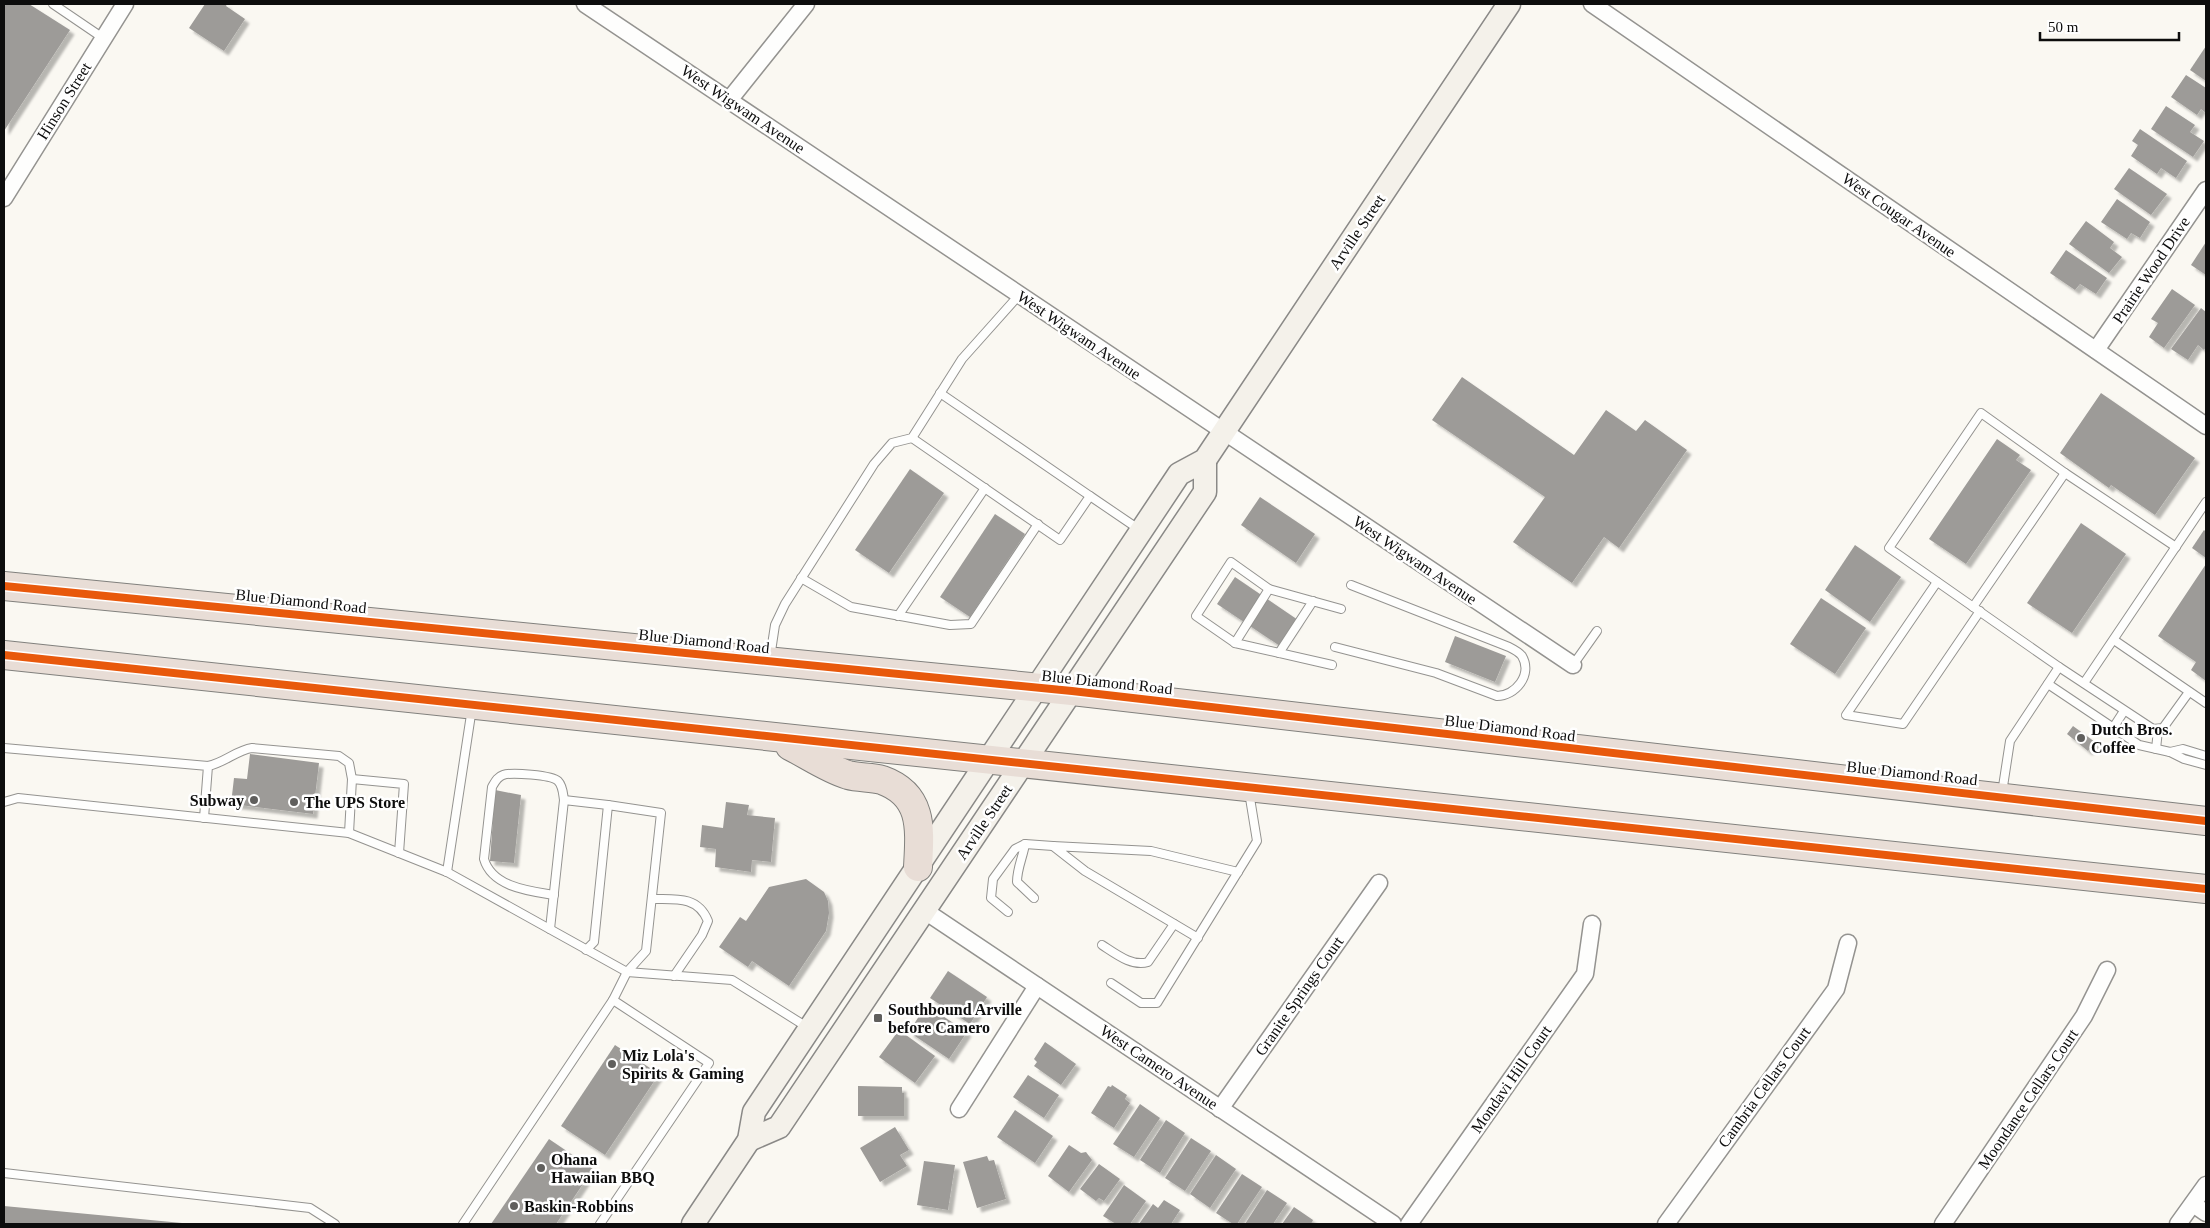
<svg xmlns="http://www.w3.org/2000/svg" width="2210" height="1228" font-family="Georgia,serif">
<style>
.building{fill:#9d9b98;filter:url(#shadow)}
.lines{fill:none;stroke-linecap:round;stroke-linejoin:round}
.lane-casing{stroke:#949390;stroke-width:10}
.street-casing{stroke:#949390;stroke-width:19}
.secondary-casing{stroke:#8a8987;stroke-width:25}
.highway-casing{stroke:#81807d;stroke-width:30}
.lane{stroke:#fefefd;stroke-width:8}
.street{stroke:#fefefd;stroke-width:16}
.secondary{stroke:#f4f1ea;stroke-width:22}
.highway{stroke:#e8ddd6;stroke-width:28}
.cycleway-casing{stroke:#fff;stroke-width:11}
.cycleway{stroke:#e8590c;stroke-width:8}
.poi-dot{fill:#605f5d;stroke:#fff;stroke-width:2}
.labels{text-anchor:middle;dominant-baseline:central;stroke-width:5;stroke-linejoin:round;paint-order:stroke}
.street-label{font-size:16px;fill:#0d0d0d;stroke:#fff}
.poi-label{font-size:16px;font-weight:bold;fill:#0d0d0d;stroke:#fff;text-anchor:start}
</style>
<defs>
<filter id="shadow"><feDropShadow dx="4.5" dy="4.5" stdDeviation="1" flood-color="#0004"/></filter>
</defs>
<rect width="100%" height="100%" fill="#faf8f2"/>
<g class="building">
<path d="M6,4h23l41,26 -66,101v-124z"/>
<path d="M205,4h22l-1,2 19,13 -21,32 -35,-23z"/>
<path d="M2206,46v35l-16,-11z"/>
<path d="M2186,75l20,13v25l-5,-4 -4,6 -26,-18z"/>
<path d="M2166,106l29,19 -5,7 14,9 -11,16 -42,-28z"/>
<path d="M2140,129l47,32 -11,17 -15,-10 -4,6 -26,-18 7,-11 -6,-4z"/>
<path d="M2129,168l38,26 -16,21 -37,-26z"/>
<path d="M2117,199l33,23 -10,16 -9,-5 -4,6 -26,-17z"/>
<path d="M2086,221l28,21 -4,6 12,9 -13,16 -40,-29z"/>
<path d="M2206,242v33l-15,-10z"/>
<path d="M2066,250l41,28 -11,16 -16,-10 -5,6 -25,-17z"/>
<path d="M2172,289l23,16 -31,43 -15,-11 9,-14 -7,-4z"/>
<path d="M2201,308l5,4v35l-2,3 -6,-5 -10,15 -17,-11z"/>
<path d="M1462,377l112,78 32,-45 30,21 9,-11 42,30 -68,98 -15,-11 -32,46 -59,-41 32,-45 -113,-77z"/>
<path d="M2101,393l94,65 -40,57 -44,-30 -2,3 -49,-35z"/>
<path d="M1997,439l23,16 -4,5 15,10 -65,94 -37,-25z"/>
<path d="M910,469l34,24 -55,80 -34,-23z"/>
<path d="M1260,497l55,37 -19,29 -55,-38z"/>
<path d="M995,514l30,20 -55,83 -30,-20z"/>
<path d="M2081,523l45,31 -54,79 -45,-30z"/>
<path d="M2204,530l2,2v26l-14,-10z"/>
<path d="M1855,545l46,32 -31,45 -45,-32z"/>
<path d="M2206,564v117l-15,-11 5,-8 -38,-26z"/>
<path d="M1235,577l63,43 -18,26 -63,-42z"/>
<path d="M1821,598l45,30 -31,46 -45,-30z"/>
<path d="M1455,636l51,20 -11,26 -50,-20z"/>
<path d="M2073,726l22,16 -7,9 -21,-17z"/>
<path d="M250,754l69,9 -6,51 -82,-10 3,-26 13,1z"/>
<path d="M495,790l26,5 -7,68 -24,-2z"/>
<path d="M726,802l23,3 -2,10 28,3 -4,44 -19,-2 -1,12 -36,-5 1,-18 -16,-2 2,-22 21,3z"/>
<path d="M806,879l18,13 4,9 1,12 -3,18 -37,55 -37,-25 -4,6 -29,-20 21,-30 6,4 23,-34z"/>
<path d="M948,971l39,26 -17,27 -40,-26z"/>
<path d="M926,1005l41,27 -18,27 -40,-27z"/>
<path d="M899,1030l36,26 -20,27 -36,-26z"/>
<path d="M1045,1042l31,22 -15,21 -27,-19 3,-4 -3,-3z"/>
<path d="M615,1045l44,29 -54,81 -44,-29z"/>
<path d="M1028,1075l31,20 -15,23 -31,-21z"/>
<path d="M1112,1085l15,10 -2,4 5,4 -16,25 -23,-15 17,-27 3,1z"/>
<path d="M858,1086l44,1v6h2v23h-46z"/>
<path d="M1140,1104l20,14 -26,39 -21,-13z"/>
<path d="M1015,1110l38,26 -18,27 -38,-26z"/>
<path d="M1166,1120l19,13 -25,40 -20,-13z"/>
<path d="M895,1127l14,23 -9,5 7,11 -27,16 -20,-34z"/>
<path d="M1191,1138l20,13 -26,40 -20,-13z"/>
<path d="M549,1139l44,30 -37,55h-65z"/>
<path d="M1069,1145l12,8 5,-1 6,8 -23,32 -21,-16z"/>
<path d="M1216,1155l20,14 -26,39 -20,-14z"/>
<path d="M987,1156l2,5 5,-1 12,39 -29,9 -14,-46z"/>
<path d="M924,1161l31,4 -7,45 -31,-5z"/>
<path d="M1099,1164l21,15 -16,22 -5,-3 -3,3 -16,-12z"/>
<path d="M1242,1174l20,13 -25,37h-4l-17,-11z"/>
<path d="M1124,1185l22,16 -16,23h-14l-13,-8z"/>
<path d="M1267,1190l20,13 -14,21h-28z"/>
<path d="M1164,1200l16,10 -9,14h-32l14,-20 5,4z"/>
<path d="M4,1206l178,17v1h-178z"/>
<path d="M1294,1207l19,13 -2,4h-29z"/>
</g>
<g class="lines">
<g class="lane-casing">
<g id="lane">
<path d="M53,4l50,34"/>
<path d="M912,438l148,102 30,-44 -150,-103"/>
<path d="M1090,496l50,34"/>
<path d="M801,578l50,29 99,18 21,-1 67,-100"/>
<path d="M1937,582l-91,133 57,9 77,-113"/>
<path d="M1973,607l92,-134 111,74"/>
<path d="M898,616l87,-128"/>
<path d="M2114,640l92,63"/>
<path d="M1235,643l-39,-27 35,-54 38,27"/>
<path d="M1335,647l101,26 61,23c18,0 36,-21 25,-40 -3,-4 -9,-7 -13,-9l-158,-62"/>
<path d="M1279,653l34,-52"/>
<path d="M770,658l5,-33 10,-21 89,-140 18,-21 20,-5 50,-79 58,-65"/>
<path d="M1332,665l-97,-22 34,-54 72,20"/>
<path d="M1573,665l24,-34"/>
<path d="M2059,667l-170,-119 92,-135 84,60"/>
<path d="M2084,683l122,-181"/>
<path d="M2048,684l91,61 31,7 14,7 22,6"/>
<path d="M2113,728l11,-17"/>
<path d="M4,748l204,18 -4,52"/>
<path d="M2156,749l2,-19"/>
<path d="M2170,752l13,-3 23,7"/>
<path d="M208,766c16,-3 29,-16 44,-18l87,8 10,7 3,16"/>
<path d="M2002,793l8,-52 49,-74 94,62 10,-1 26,-36"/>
<path d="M4,802l14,-4 331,35 98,39 180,100 105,8 75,47"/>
<path d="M349,833l3,-54 52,5 -5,69"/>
<path d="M1025,844c-2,13 -8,24 -8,38l17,16"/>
<path d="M447,872l25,-164"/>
<path d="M554,895c-25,-4 -62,-8 -70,-36l8,-72c3,-5 5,-10 11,-12 8,-3 49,0 55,6 5,5 5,13 6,19"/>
<path d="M652,899c24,0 46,-3 56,22l-6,14 -28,41"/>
<path d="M1008,912l-17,-14 2,-19 22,-30 10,-5 28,2"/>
<path d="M550,929l14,-129 44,5"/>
<path d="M1198,938l-113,-67 -32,-25 98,5 87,21"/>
<path d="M1102,945c14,9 30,22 46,17l26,-38"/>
<path d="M586,950l8,-8 14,-137 53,8 -15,138 -19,21 -14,28 96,63 -109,161"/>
<path d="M1111,983l30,20h16l100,-162 -8,-49"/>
<path d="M4,1173l306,35 25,16"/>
<path d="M463,1224l150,-224"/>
</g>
</g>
<g class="street-casing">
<g id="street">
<path d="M585,4l988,661"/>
<path d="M1592,4l614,422"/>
<path d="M730,99l76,-95"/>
<path d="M4,198l121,-194"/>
<path d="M2096,350l110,-160"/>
<path d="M925,911l468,313"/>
<path d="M959,1109l78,-123"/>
<path d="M1220,1109l159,-226"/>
<path d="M2193,1204l13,9"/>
<path d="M1409,1224l176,-250 7,-50"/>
<path d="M1666,1224l170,-235 12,-46"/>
<path d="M1943,1224l141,-208 23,-46"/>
<path d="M2178,1224l28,-39"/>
</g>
</g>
<g class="secondary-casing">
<g id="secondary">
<path d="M749,1140l30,-13 426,-635v-32"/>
<path d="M693,1224l56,-84 5,-28 425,-638 26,-14 304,-456"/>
</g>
</g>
<g class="highway-casing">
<g id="highway">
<path d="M4,586l1068,105 1134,130"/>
<path d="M4,655l2202,234"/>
<path d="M790,746c18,9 38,23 58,29 11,3 23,2 34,5 42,15 38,50 36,87"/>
</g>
</g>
<use href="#lane" class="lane"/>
<use href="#street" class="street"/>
<use href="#secondary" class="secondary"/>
<use href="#highway" class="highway"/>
<g class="cycleway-casing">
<g id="cycleway">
<path d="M4,586l1068,105 1134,130"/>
<path d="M4,655l2202,234"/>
</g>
</g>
<use href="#cycleway" class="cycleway"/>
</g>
<g class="poi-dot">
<circle cx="2081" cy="738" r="5"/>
<circle cx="254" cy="800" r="5"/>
<circle cx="294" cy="802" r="5"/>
<rect x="873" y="1013" width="10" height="10" rx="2.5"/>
<circle cx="612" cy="1064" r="5"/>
<circle cx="541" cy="1168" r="5"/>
<circle cx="514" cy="1206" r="5"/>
</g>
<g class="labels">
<g class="street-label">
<text transform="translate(64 101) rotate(-58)">Hinson Street</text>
<text transform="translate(743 109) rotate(34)">West Wigwam Avenue</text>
<text transform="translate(1899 215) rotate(35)">West Cougar Avenue</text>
<text transform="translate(1357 232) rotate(-56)">Arville Street</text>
<text transform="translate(2151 270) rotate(-56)">Prairie Wood Drive</text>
<text transform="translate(1079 335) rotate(34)">West Wigwam Avenue</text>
<text transform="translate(1415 560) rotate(34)">West Wigwam Avenue</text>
<text transform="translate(301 601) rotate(6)">Blue Diamond Road</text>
<text transform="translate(704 641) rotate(6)">Blue Diamond Road</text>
<text transform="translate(1107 682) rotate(6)">Blue Diamond Road</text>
<text transform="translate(1510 728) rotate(7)">Blue Diamond Road</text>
<text transform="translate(1912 773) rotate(6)">Blue Diamond Road</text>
<text transform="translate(984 822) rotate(-56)">Arville Street</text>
<text transform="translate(1299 996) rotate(-55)">Granite Springs Court</text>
<text transform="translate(1159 1067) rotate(34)">West Camero Avenue</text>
<text transform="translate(1511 1079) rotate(-55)">Mondavi Hill Court</text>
<text transform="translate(1764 1087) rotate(-54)">Cambria Cellars Court</text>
<text transform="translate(2028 1099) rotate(-56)">Moondance Cellars Court</text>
</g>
<g class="poi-label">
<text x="2091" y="729">Dutch Bros.<tspan x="2091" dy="18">Coffee</tspan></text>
<text x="244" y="800" text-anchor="end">Subway</text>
<text x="304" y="802">The UPS Store</text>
<text x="888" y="1009">Southbound Arville<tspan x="888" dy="18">before Camero</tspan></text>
<text x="622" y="1055">Miz Lola's<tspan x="622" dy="18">Spirits &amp; Gaming</tspan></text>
<text x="551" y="1159">Ohana<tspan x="551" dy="18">Hawaiian BBQ</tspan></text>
<text x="524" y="1206">Baskin-Robbins</text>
</g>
</g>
<rect width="2210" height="1228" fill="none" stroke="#0d0d0d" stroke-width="10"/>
<path d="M2040 32v8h139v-8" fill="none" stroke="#0d0d0d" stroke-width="2.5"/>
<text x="2048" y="32" font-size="15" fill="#0d0d0d" stroke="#ffffff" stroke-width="4" paint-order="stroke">50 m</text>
</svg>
